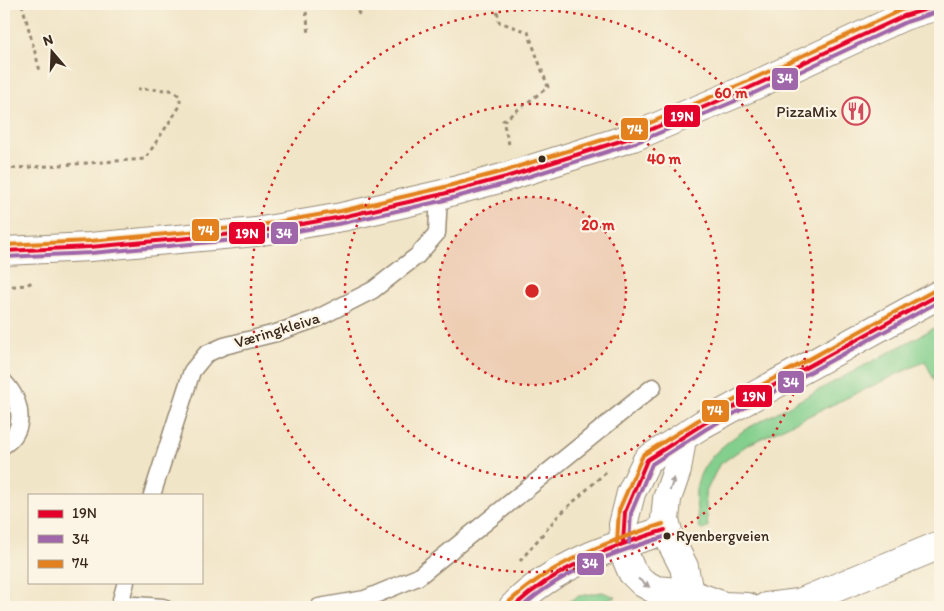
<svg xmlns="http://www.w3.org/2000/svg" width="944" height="611" font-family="Itim,sans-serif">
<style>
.green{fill:#83cf8d;stroke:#5f7c56}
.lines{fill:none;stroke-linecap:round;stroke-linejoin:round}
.lane-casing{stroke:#968872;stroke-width:19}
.secondary-casing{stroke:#968872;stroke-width:30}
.path{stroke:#968872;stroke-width:3;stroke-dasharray:4 4;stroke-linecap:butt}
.lane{stroke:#fff;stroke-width:16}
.secondary{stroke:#fff;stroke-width:28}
.bus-1-casing{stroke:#fcf5e5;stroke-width:8}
.bus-2-casing{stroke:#fcf5e5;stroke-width:8}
.bus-3-casing{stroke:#fcf5e5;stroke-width:8}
.bus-1{stroke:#e4002b;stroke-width:4}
.bus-2{stroke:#a066aa;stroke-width:4}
.bus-3{stroke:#e3811f;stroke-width:4}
.oneway{fill:#a79f9a}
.ring{fill:none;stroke:#d62828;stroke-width:2.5;stroke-dasharray:2.5 5}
.bus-dot{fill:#3b2a1e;stroke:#fcf5e5;stroke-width:2}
.labels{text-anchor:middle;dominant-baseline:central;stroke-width:4.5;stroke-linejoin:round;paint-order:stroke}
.bus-label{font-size:15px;fill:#3b2a1e;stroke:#fcf5e5;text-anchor:start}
.poi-label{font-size:16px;fill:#3b2a1e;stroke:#fcf5e5;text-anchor:end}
.street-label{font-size:16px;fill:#3b2a1e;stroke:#fcf5e5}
.centre{fill:#d62828;stroke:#fcf5e5;stroke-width:2.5}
.ring-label{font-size:15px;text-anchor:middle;font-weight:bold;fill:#d62828;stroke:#fcf5e5;stroke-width:4.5;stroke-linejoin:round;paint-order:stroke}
.line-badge{stroke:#fcf5e5;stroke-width:2}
.badge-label{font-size:14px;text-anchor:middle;font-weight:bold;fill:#fff}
</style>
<rect width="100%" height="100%" fill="#fcf5e5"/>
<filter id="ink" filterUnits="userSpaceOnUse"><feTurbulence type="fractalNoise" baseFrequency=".02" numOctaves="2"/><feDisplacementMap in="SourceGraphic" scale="10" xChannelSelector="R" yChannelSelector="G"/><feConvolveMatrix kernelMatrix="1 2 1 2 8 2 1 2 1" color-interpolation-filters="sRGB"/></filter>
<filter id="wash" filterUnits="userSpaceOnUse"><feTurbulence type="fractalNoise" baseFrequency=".0096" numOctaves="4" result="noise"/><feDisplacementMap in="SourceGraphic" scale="20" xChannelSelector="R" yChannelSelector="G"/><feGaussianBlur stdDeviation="1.12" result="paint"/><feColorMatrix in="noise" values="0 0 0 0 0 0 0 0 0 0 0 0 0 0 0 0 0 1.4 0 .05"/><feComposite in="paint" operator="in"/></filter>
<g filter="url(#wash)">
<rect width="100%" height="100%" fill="#f1e5c7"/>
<g class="green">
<path d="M940,325v67l-15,-31 -178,84 -28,20 -14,29 3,33 -5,3 -4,-3c-1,-12 -4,-25 -3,-36 3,-29 28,-47 50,-62z"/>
<path d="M602,592l14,5 -28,10h-30l21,-11z"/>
</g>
</g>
<g filter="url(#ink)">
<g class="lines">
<g class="lane-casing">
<g id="lane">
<path d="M4,382c17,18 24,47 0,63"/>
<path d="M152,495l40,-124 14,-17 18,-8 52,-13 40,-14 57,-29 44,-34 20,-23 2,-38"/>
<path d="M120,604l43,3"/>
<path d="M119,607l7,-25"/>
<path d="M319,607l46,-8 53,-22 235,-190"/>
</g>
</g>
<g class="secondary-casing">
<g id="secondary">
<path d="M4,251l86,-4 166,-15 86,-15 97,-22 67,-18 127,-40 116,-49 155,-72 36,-11"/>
<path d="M682,438l-5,32 -10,29 -2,21 5,20 14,27 5,26"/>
<path d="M513,607c40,-42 100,-61 154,-77"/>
<path d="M747,607l-23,-1 -35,-13 -33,-3 -13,-7 -11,-11 -6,-14 -3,-33 8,-32 16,-33 56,-36 237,-130"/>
<path d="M766,607l33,-4 141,-58"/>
</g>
</g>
<g class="path">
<path d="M22,4l18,67"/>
<path d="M305,4l4,30"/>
<path d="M354,4l7,14"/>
<path d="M496,4l3,18 29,10 20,55 -45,34 6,23"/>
<path d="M4,169l141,-10 35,-53v-10l-9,-6 -33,-1"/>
<path d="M4,287l22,-2 9,-4"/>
<path d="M520,561l38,-45 49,-45"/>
</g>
<use href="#lane" class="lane"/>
<use href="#secondary" class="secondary"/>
<g class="bus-1-casing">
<g id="bus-1">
<path d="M4,251l86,-4 166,-15 86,-15 97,-22 67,-18 127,-40 116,-49 155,-72 36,-11"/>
<path d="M623,543l2,-31 22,-52 56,-36 237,-130"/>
<path d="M513,607c44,-40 96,-60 152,-77"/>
</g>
</g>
<g class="bus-2-casing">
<g id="bus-2">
<path d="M4,257l87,-4 166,-15 86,-15 98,-22 67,-18 127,-40 117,-49 154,-72 34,-11"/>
<path d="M629,543l2,-30 21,-49 54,-35 234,-128"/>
<path d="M522,607c41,-37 93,-55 145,-71"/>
</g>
</g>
<g class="bus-3-casing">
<g id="bus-3">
<path d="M4,245l86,-4 165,-15 86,-15 96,-22 67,-18 127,-40 115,-49 155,-72 22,-6"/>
<path d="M617,543l2,-33 24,-55 57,-36 237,-130"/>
<path d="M509,602c44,-40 97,-60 154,-78"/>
</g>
</g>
<use href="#bus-1" class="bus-1"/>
<use href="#bus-2" class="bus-2"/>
<use href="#bus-3" class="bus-3"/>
</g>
<defs><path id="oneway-solid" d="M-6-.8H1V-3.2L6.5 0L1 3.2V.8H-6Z" transform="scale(1.25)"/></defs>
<g class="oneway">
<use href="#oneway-solid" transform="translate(672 484) rotate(-71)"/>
<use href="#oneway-solid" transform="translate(644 583) rotate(36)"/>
</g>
</g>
<circle cx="532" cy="291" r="94" fill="#d62828" fill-opacity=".12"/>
<g class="ring">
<circle cx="532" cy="291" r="94"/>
<circle cx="532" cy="291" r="187"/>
<circle cx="532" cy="291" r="281"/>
</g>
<defs>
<g id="restaurant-ring" transform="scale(1.4375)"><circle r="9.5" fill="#fcf5e5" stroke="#d1495b" stroke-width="1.5"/><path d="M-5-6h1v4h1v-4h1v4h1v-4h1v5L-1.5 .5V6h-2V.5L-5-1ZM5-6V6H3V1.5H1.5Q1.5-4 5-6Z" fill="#d1495b"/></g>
</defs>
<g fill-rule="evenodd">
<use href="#restaurant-ring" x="856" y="111"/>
</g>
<g class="bus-dot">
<circle cx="542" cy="159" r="4.5"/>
<circle cx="667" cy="536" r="4.5"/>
</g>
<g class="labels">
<g class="bus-label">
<text x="676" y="536">Ryenbergveien</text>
</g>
<g class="poi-label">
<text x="837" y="111">PizzaMix</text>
</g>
<g class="street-label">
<text transform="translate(277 330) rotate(-17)">Væringkleiva</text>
</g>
</g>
<circle cx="532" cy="291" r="8" class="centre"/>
<g class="ring-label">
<text x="731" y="98">60 m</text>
<text x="664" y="164">40 m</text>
<text x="598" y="230">20 m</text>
</g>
<g class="line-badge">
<rect x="771" y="67" width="28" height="24" rx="5" fill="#a066aa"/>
<rect x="663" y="104" width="38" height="24" rx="5" fill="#e4002b"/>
<rect x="620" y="117" width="29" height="24" rx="5" fill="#e3811f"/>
<rect x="191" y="218" width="29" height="24" rx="5" fill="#e3811f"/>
<rect x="228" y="221" width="38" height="24" rx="5" fill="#e4002b"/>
<rect x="270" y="221" width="29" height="24" rx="5" fill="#a066aa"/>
<rect x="777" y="370" width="28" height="24" rx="5" fill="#a066aa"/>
<rect x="735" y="384" width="38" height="24" rx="5" fill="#e4002b"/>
<rect x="701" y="399" width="29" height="24" rx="5" fill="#e3811f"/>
<rect x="576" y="552" width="29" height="24" rx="5" fill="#a066aa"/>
</g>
<g class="badge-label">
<text x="785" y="83">34</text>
<text x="682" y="121">19N</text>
<text x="635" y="134">74</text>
<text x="206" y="235">74</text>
<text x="247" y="238">19N</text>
<text x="284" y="238">34</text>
<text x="791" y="387">34</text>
<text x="754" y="401">19N</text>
<text x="715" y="415">74</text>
<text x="590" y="568">34</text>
</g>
<rect width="944" height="611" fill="none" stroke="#fcf5e5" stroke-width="20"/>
<rect x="28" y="494" width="175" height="90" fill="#fcf5e5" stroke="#afa495"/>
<rect x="38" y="510" width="25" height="8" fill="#e4002b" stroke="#afa495"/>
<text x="72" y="518" font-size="15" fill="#3b2a1e">19N</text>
<rect x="38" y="535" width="25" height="8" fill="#a066aa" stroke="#afa495"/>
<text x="72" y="544" font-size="15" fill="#3b2a1e">34</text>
<rect x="38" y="560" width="25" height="8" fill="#e3811f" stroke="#afa495"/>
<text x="72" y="568" font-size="15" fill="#3b2a1e">74</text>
<g transform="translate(52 52) rotate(341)" stroke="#fcf5e5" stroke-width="4" paint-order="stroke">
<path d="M0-4L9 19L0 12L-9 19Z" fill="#3b2a1e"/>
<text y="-8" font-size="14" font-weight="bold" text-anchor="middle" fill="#3b2a1e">N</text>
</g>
</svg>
